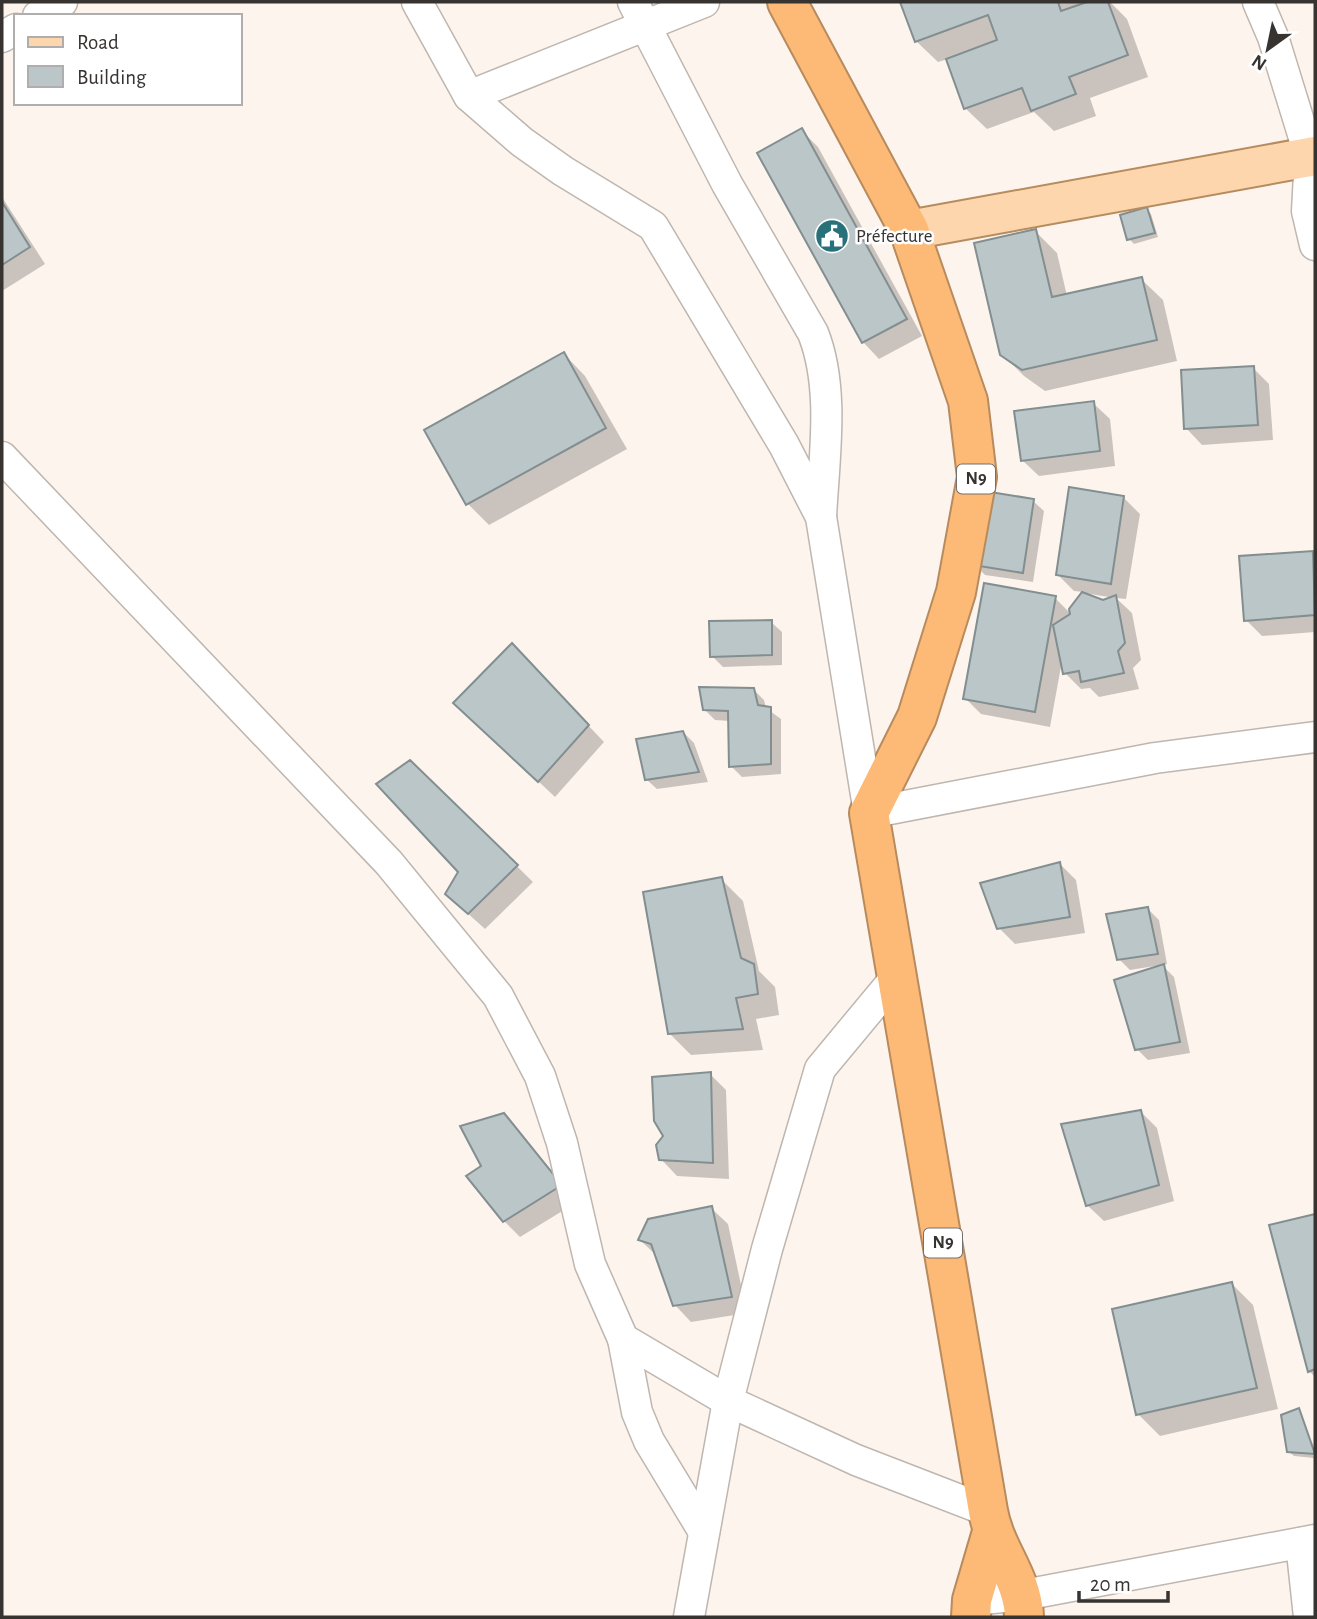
<svg xmlns="http://www.w3.org/2000/svg" width="1317" height="1619" font-family="'Alegreya Sans',sans-serif">
<style>
.shadow{fill:#0003;fill-rule:evenodd}
.building{fill:#bac6c8;stroke:#828e8f;stroke-width:2}
.lines{fill:none;stroke-linecap:round;stroke-linejoin:round}
.minor-casing{stroke:#beb6af;stroke-width:33}
.major-casing{stroke:#b78b5e;stroke-width:42}
.highway-casing{stroke:#b78b5e;stroke-width:42}
.minor{stroke:#fff;stroke-width:30}
.major{stroke:#fdd6ad;stroke-width:38}
.highway{stroke:#fcba76;stroke-width:38}
.labels{text-anchor:middle;dominant-baseline:central;stroke-width:5;stroke-linejoin:round;paint-order:stroke}
.shield{fill:#fff;stroke:#73706f;stroke-width:2}
.shield-label{font-size:18px;font-weight:bold;fill:#373331}
.poi-label{font-size:19px;fill:#373331;stroke:#fff;text-anchor:start}
</style>
<rect width="100%" height="100%" fill="#fdf4ed"/>
<g class="shadow">
<path d="M902,2h208l17,17 21,58 -58,21 6,18 -42,15 -20,-19 -47,17 -22,-21 -17,-49 -10,3 -22,-21z"/>
<path d="M802,131l16,16 104,189 -43,23 -16,-17 -103,-189z"/>
<path d="M2,197l43,67 -43,27z"/>
<path d="M1146,209l5,5 7,23 -24,7 -5,-5z"/>
<path d="M1035,231l22,22 10,43 74,-17 22,21 14,61 -132,30 -21,-15 -22,-22z"/>
<path d="M564,354l21,22 42,73 -138,76 -21,-21z"/>
<path d="M1253,368l16,16 4,56 -71,5 -16,-17z"/>
<path d="M1093,403l17,16 5,47 -76,10 -17,-16z"/>
<path d="M1124,498l16,16 -14,85 -10,-1 16,15 9,47 -8,8 6,21 -40,8 -9,-9 -9,1 -16,-16 -3,-12 -12,66 -69,-13 -16,-16 90,-100 17,17 -1,-5 13,-18 -10,-1 -16,-16zM1084,593l31,5 -12,4z"/>
<path d="M1033,501l11,10 -11,71 -48,-7 -11,-11z"/>
<path d="M1312,553l3,3v76l-53,4 -16,-16z"/>
<path d="M771,622l11,10v33l-59,2 -11,-11z"/>
<path d="M528,662l76,80 -49,55 -83,-78z"/>
<path d="M753,689l11,11 2,8 15,11v55l-39,3 -11,-11 -1,-45 -15,-1 -11,-11z"/>
<path d="M683,732l11,11 14,39 -51,7 -11,-10z"/>
<path d="M410,762l123,120 -48,47 -21,-19 -4,-38z"/>
<path d="M1060,864l16,16 9,53 -70,11 -16,-16z"/>
<path d="M721,879l22,22 16,70 16,16 4,28 -23,4 7,31 -72,5 -22,-22z"/>
<path d="M1148,909l11,11 8,44 -5,1 12,12 16,76 -42,7 -11,-11 24,-84 -31,5 -11,-11z"/>
<path d="M710,1074l16,16 3,89 -52,-3 -16,-17z"/>
<path d="M1141,1112l16,16 17,73 -70,20 -17,-16z"/>
<path d="M504,1115l73,87 -57,35 -16,-16 -21,-55z"/>
<path d="M711,1208l17,16 19,89 -56,9 -16,-17 -18,-49 -17,-16z"/>
<path d="M1314,1216l1,1v160l-6,-6z"/>
<path d="M1232,1284l21,21 25,104 -118,27 -22,-22z"/>
<path d="M1298,1410l4,4h-3l15,44 -20,-2 -6,-5z"/>
</g>
<g class="building">
<path d="M900,2h158l3,9 26,-9h21l20,53 -59,22 7,17 -45,17 -9,-23 -58,21 -18,-50 51,-19 -9,-25 -73,27z"/>
<path d="M802,128l105,191 -45,24 -105,-190z"/>
<path d="M2,202l28,45 -28,18z"/>
<path d="M1147,207l8,26 -28,7 -7,-25z"/>
<path d="M1036,229l16,68 90,-20 15,63 -135,30 -22,-15 -26,-112z"/>
<path d="M564,352l42,76 -140,77 -42,-75z"/>
<path d="M1254,366l4,59 -74,4 -3,-59z"/>
<path d="M1094,401l6,50 -79,10 -7,-50z"/>
<path d="M1069,487l55,9 -13,88 -55,-9z"/>
<path d="M984,491l50,8 -11,74 -50,-8z"/>
<path d="M1313,551l2,64 -71,6 -5,-65z"/>
<path d="M984,583l72,13 -21,116 -72,-13z"/>
<path d="M1082,592l21,8 13,-5 9,48 -7,8 6,22 -43,9 -2,-11 -16,3 -10,-49 17,-11 -1,-5z"/>
<path d="M772,620v35l-62,2 -1,-36z"/>
<path d="M512,643l77,82 -51,57 -85,-79z"/>
<path d="M699,687l55,1 4,17 13,2v57l-42,3 -1,-56 -25,-1z"/>
<path d="M683,731l16,41 -54,8 -9,-41z"/>
<path d="M410,760l108,105 -50,49 -23,-20 13,-22 -82,-88z"/>
<path d="M1060,862l10,55 -73,12 -17,-46z"/>
<path d="M722,877l19,81 13,6 4,30 -22,4 7,31 -75,5 -25,-142z"/>
<path d="M1148,907l10,47 -41,6 -11,-46z"/>
<path d="M1164,964l16,78 -45,8 -21,-70z"/>
<path d="M711,1072l2,91 -54,-3 -3,-15 7,-9 -9,-15 -2,-44z"/>
<path d="M1141,1110l18,75 -73,21 -25,-82z"/>
<path d="M504,1113l58,72 -59,37 -37,-46 15,-10 -21,-40z"/>
<path d="M712,1206l20,91 -59,9 -22,-62 -13,-4 10,-21z"/>
<path d="M1315,1214v155l-7,3 -39,-147z"/>
<path d="M1232,1282l25,106 -121,27 -24,-106z"/>
<path d="M1299,1408l16,46 -28,-2 -6,-37z"/>
</g>
<g class="lines">
<g class="minor-casing">
<g id="minor">
<path d="M417,2l52,94 53,46 41,29 90,55 131,219 37,72 48,296 286,-55 160,-21"/>
<path d="M633,2l94,182 86,149c22,55 11,125 8,184"/>
<path d="M1258,2l15,35 37,120 -3,54 8,34"/>
<path d="M38,16l24,-14"/>
<path d="M2,37l14,-8"/>
<path d="M469,96l235,-94"/>
<path d="M2,457l387,406 109,133 42,80 22,67 28,121 33,75 105,62 128,59 132,51"/>
<path d="M623,1339l14,73 12,29 55,91"/>
<path d="M1301,1543l8,74"/>
<path d="M972,1600l52,-5 291,-55"/>
<path d="M689,1617l39,-216 39,-152 53,-180 78,-94"/>
</g>
</g>
<g class="major-casing">
<path id="major" d="M909,230l406,-74"/>
</g>
<g class="highway-casing">
<g id="highway">
<path d="M787,2l122,228 59,171 9,76 -21,115 -39,125 -48,96 119,698c7,40 35,66 36,106"/>
<path d="M971,1617l1,-17 20,-68"/>
</g>
</g>
<use href="#minor" class="minor"/>
<use href="#major" class="major"/>
<use href="#highway" class="highway"/>
</g>
<defs>
<g id="civic-disc" transform="scale(1.75)"><circle r="9.5" fill="#28717a" stroke="#fff"/><path d="M-.6-6.5H3V-4.5H.6V-3L4-1V1h2V6H-6V1h2V-1L-.6-3ZM-1.2 2.5V6h2.4V2.5Z" fill="#fff"/></g>
</defs>
<g fill-rule="evenodd">
<use href="#civic-disc" x="832" y="236"/>
</g>
<g class="labels">
<g class="shield">
<rect x="957" y="464.5" width="38" height="29" rx="5"/>
<rect x="924" y="1228.5" width="38" height="29" rx="5"/>
</g>
<g class="shield-label">
<text x="976" y="479">N9</text>
<text x="943" y="1243">N9</text>
</g>
<g class="poi-label">
<text x="856" y="236">Préfecture</text>
</g>
</g>
<rect width="1317" height="1619" fill="none" stroke="#373331" stroke-width="7"/>
<rect x="14" y="14" width="228" height="91" fill="#ffffff" stroke="#afadad" stroke-width="2"/>
<rect x="28" y="37" width="35" height="10" fill="#fdd6ad" stroke="#afadad" stroke-width="2"/>
<text x="77" y="49" font-size="21" fill="#373331">Road</text>
<rect x="28" y="66" width="35" height="21" fill="#bac6c8" stroke="#afadad" stroke-width="2"/>
<text x="77" y="84" font-size="21" fill="#373331">Building</text>
<g transform="translate(1268 49) rotate(213)" stroke="#ffffff" stroke-width="5" paint-order="stroke">
<path d="M0-5L12 26L0 18L-12 26Z" fill="#373331"/>
<text y="-10" font-size="19" font-weight="bold" text-anchor="middle" fill="#373331">N</text>
</g>
<path d="M1079 1591v10h89v-10" fill="none" stroke="#373331" stroke-width="3.5"/>
<text x="1090" y="1591" font-size="21" fill="#373331" stroke="#ffffff" stroke-width="5" paint-order="stroke">20 m</text>
</svg>
